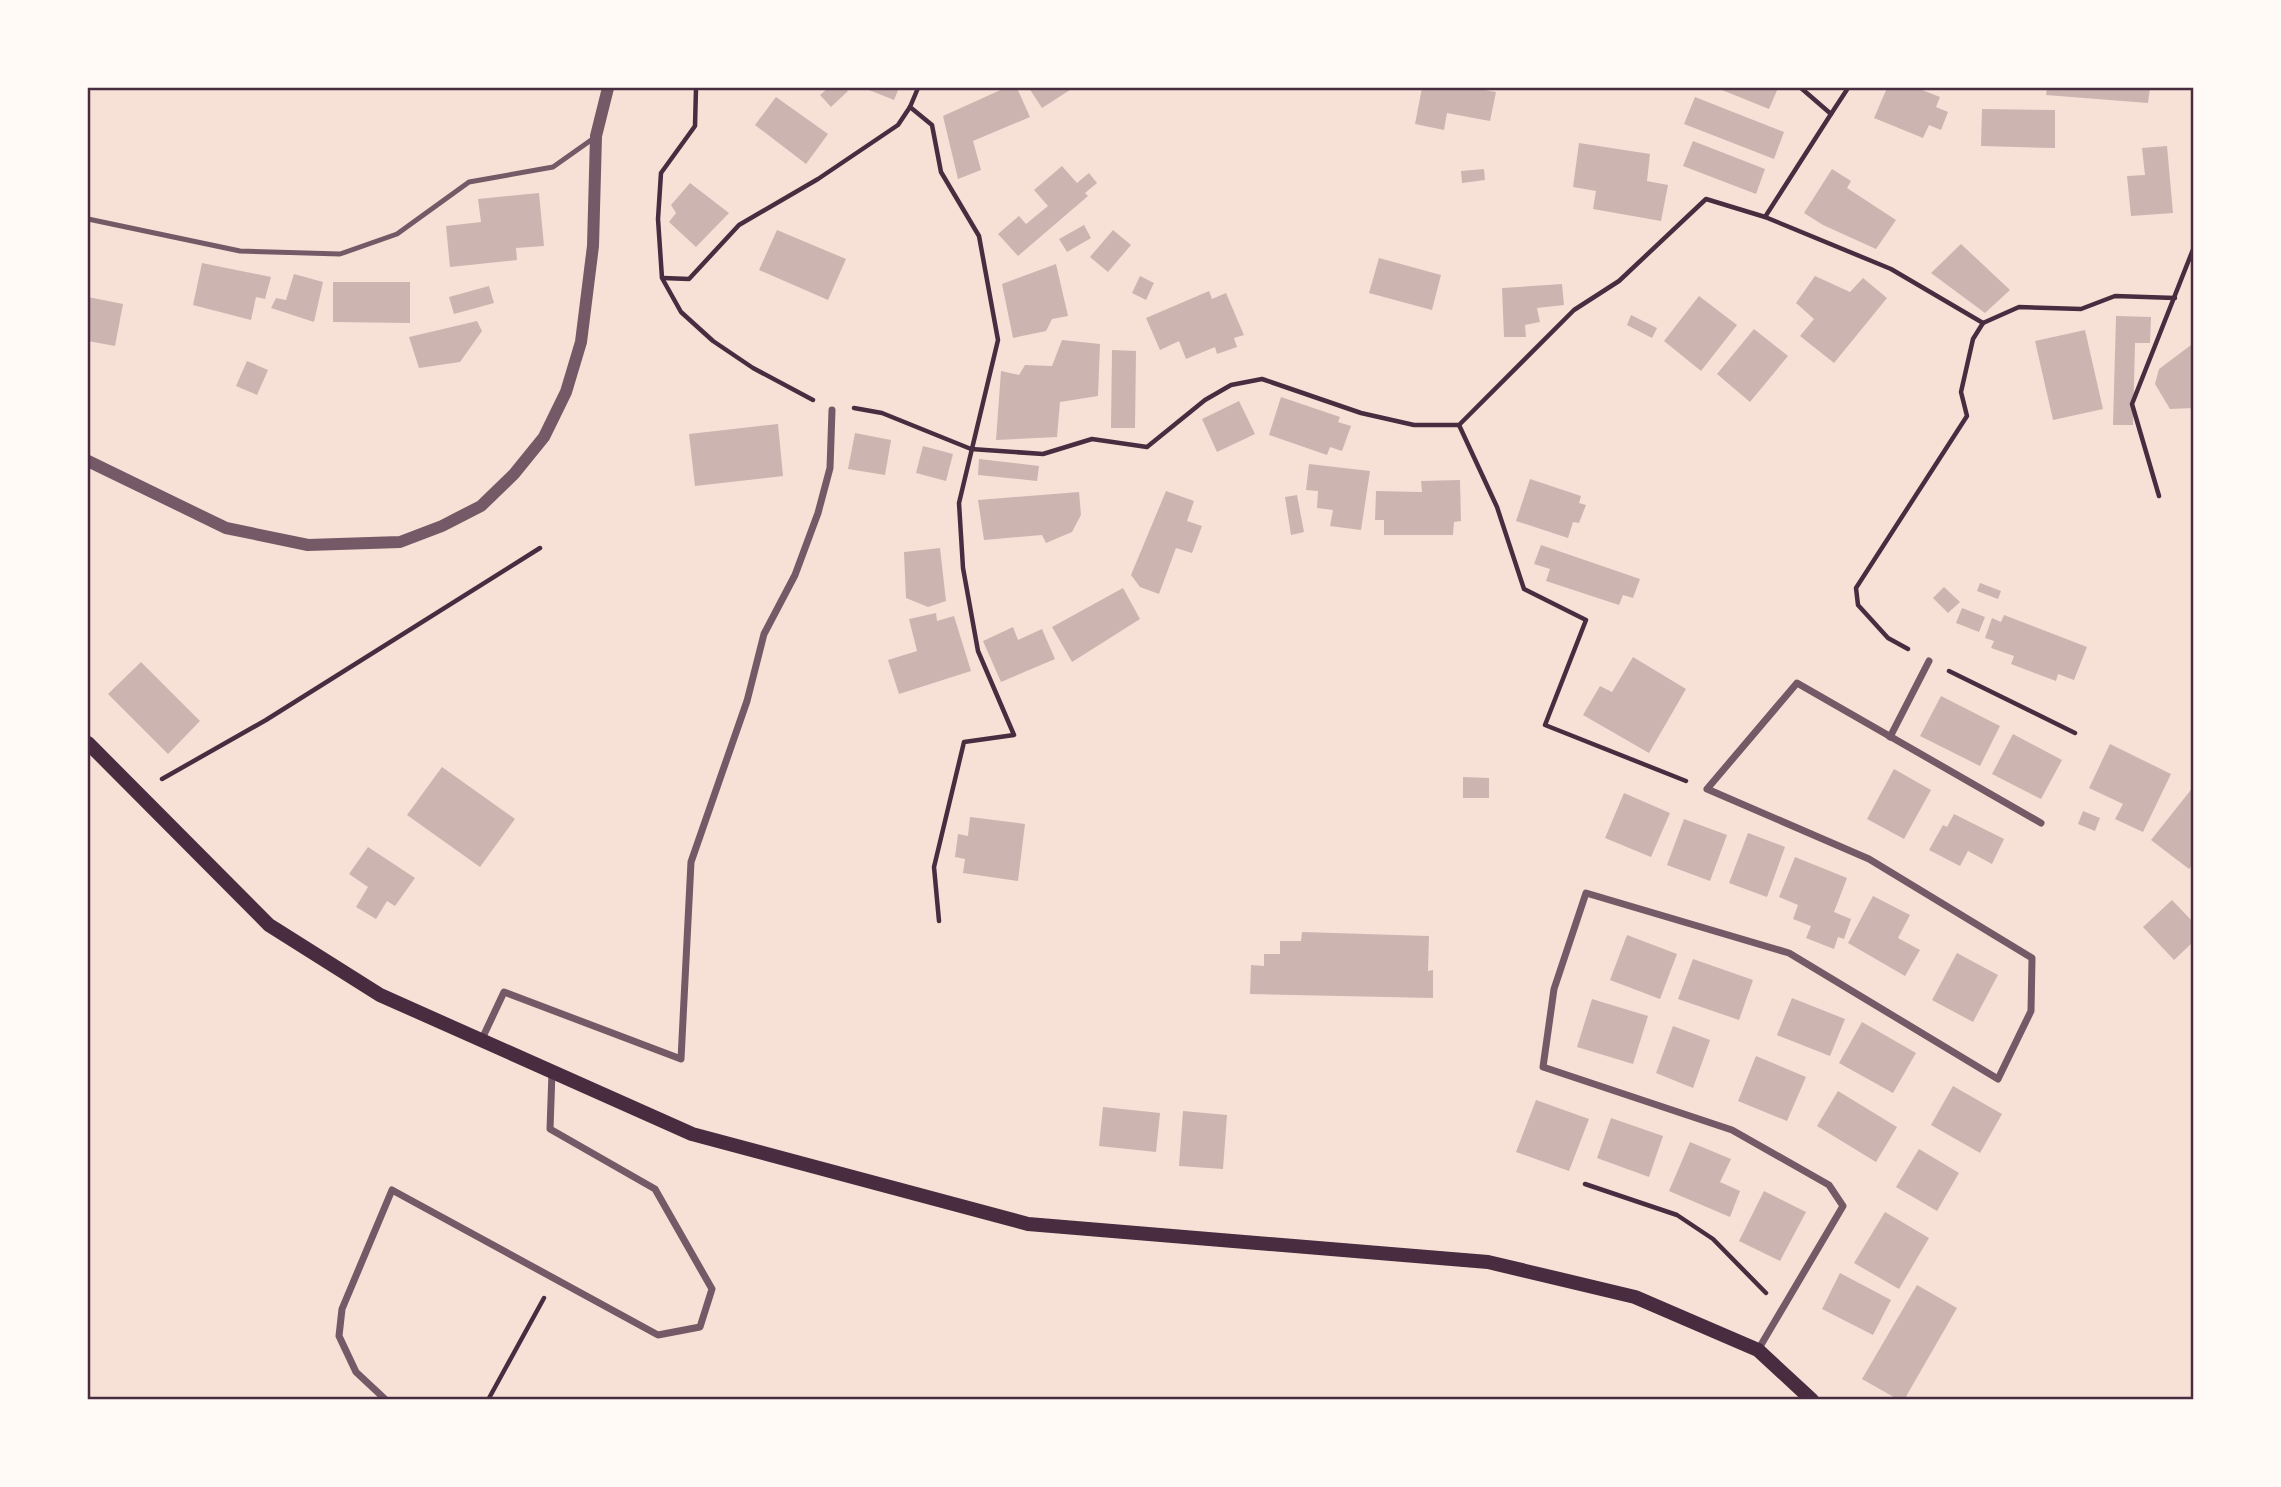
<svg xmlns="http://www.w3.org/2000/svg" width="2281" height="1487" font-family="'Roboto Condensed',sans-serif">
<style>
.building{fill:#ccb4b1}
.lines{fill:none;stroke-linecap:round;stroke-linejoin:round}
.path{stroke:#4a2c40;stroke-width:4.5}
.service{stroke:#755966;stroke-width:5}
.minor{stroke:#755966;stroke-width:7}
.tertiary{stroke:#755966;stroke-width:12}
.secondary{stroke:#4a2c40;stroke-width:14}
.neatline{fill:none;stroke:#4a2c40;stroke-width:2.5}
</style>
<rect width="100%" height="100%" fill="#f7e1d7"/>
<g class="building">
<path d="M828,88h17l3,3 -17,16 -11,-12z"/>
<path d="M870,88h29l-5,12 -25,-10z"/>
<path d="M1005,88h12l13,29 -57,24 8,29 -23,9 -15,-63z"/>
<path d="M1029,88h44l-31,20z"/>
<path d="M1422,88h52l22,4 -6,29 -43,-8 -3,17 -29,-6z"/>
<path d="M1717,88h61l-9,21z"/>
<path d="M1887,88h30l23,9 -4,10 12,5 -7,18 -12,-5 -6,13 -49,-20z"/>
<path d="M2047,88h103l-2,15 -102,-8z"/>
<path d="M776,97l52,37 -22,30 -51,-39z"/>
<path d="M1695,97l89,35 -10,27 -90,-35z"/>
<path d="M1982,109l73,1v38l-74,-2z"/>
<path d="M1693,141l72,28 -9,25 -73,-28z"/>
<path d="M1579,143l71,11 -3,27 21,4 -7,36 -68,-12 3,-18 -23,-4z"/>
<path d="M2167,146l6,67 -42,3 -4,-40 18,-1 -3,-27z"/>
<path d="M1062,166l15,17 12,-10 8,10 -12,10 3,3 -70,60 -20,-22 21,-18 7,8 22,-18 -14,-16z"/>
<path d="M1484,169l1,11 -23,3 -1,-12z"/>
<path d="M1832,169l19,12 -4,7 49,32 -20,29 -53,-24 -19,-12z"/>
<path d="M690,183l39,30 -33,34 -27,-25 7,-9 -5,-8z"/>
<path d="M539,193l5,53 -28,2 1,12 -67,7 -4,-41 35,-4 -3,-23z"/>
<path d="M1084,225l7,13 -24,14 -8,-13z"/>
<path d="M777,230l69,29 -18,41 -69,-30z"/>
<path d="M1113,230l18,15 -23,27 -18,-15z"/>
<path d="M1961,244l49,46 -25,23 -54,-40z"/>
<path d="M1379,258l62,17 -9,35 -63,-17z"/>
<path d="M202,263l69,14 -6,22 -9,-2 -5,23 -58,-15z"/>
<path d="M1056,264l12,52 -16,3 -6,12 -33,7 -11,-54z"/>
<path d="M294,274l29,8 -9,40 -43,-14 5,-10 10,2z"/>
<path d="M1140,276l14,7 -8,17 -14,-7z"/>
<path d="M1815,276l35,16 13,-14 24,20 -53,65 -34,-27 14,-17 -18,-16z"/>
<path d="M333,282h77v41l-77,-1z"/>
<path d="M1562,284l2,21 -27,3 3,14 -15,3 1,12h-22l-2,-49z"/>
<path d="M489,286l5,17 -40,11 -5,-17z"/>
<path d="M1209,291l3,8 14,-6 18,42 -10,3 3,9 -20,7 -2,-7 -29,12 -7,-18 -19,9 -14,-32z"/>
<path d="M1699,296l38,29 -36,46 -37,-30z"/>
<path d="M88,297l35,7 -8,42 -27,-5z"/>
<path d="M1631,315l26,13 -5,10 -25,-13z"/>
<path d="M2116,316l35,1 -1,26h-15l-2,82h-20z"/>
<path d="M477,321l5,10 -22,31 -41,6 -10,-31z"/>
<path d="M1754,329l34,27 -38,46 -33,-28z"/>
<path d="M2085,330l18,79 -50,11 -18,-79z"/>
<path d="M1062,340l38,4 -2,52 -38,6 -3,35 -61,3 5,-69 18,4 6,-10 27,1z"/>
<path d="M2191,345l3,3v60l-24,1 -15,-25 4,-15z"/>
<path d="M1112,350l24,1 -1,77h-24z"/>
<path d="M247,361l21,9 -11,25 -21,-9z"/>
<path d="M1281,397l59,20 -2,5 13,4 -9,25 -12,-4 -3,8 -58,-20z"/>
<path d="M1239,401l16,33 -38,18 -15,-33z"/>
<path d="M778,424l5,52 -88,10 -6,-52z"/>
<path d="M855,433l36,7 -6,35 -37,-6z"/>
<path d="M923,446l30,8 -7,27 -30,-8z"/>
<path d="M979,459l60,7 -2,15 -59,-6z"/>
<path d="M1309,464l61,7 -9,59 -31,-4 3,-16 -16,-2 1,-17 -12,-1z"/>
<path d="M1530,479l51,17 -2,7 7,2 -7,18 -6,-1 -5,16 -52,-17z"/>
<path d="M1460,480l1,41 -7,1 -1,13h-69v-15h-9l1,-29 46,1 -1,-11z"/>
<path d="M1166,491l28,10 -7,20 15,5 -10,27 -16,-5 -17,46 -19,-7 -9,-12z"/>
<path d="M1079,492l2,23 -9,17 -26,11 -4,-8 -58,5 -6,-40z"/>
<path d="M1297,495l7,37 -13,3 -6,-38z"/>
<path d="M1541,545l99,34 -7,19 -10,-3 -4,10 -73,-24 4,-12 -16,-5z"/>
<path d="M940,548l6,53 -18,6 -22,-9 -2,-46z"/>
<path d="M1980,583l21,8 -3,8 -21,-8z"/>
<path d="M1944,587l16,15 -12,11 -15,-15z"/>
<path d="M1123,588l17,31 -68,43 -20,-35z"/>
<path d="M1962,608l23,9 -6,15 -23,-9z"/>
<path d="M936,613l1,8 17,-5 17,55 -72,23 -11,-34 29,-9 -8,-32z"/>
<path d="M2004,615l83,32 -13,33 -16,-6 -2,7 -45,-17 3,-8 -23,-8 3,-7 -9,-3 7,-20 9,4z"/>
<path d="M1013,627l5,13 24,-11 13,30 -54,23 -18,-41z"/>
<path d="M1633,657l53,32 -37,64 -66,-38 17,-29 12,6z"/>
<path d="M141,662l59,59 -32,33 -60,-60z"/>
<path d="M1941,696l59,30 -20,40 -60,-30z"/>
<path d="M2013,734l49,26 -21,39 -49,-25z"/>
<path d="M2110,744l61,30 -28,58 -28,-13 8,-15 -34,-16z"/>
<path d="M442,767l73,52 -35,48 -73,-52z"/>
<path d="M1894,769l37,21 -27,49 -37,-20z"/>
<path d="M1463,777l26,1v20h-26z"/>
<path d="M2194,786v77l-5,6 -38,-29z"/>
<path d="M1624,793l46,20 -19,44 -46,-19z"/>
<path d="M2083,811l17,7 -5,13 -17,-7z"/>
<path d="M1954,814l50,25 -12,25 -24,-13 -8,15 -31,-16 14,-25 4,2z"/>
<path d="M970,817l55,7 -7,57 -55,-8 2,-14 -10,-2 3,-23 10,2z"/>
<path d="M1684,819l43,16 -17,46 -43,-16z"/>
<path d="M1748,833l37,14 -18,50 -38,-14z"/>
<path d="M368,847l47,31 -20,28 -8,-5 -11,18 -20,-12 12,-20 -19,-13z"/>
<path d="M1795,857l52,21 -13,34 17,7 -7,20 -6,-2 -4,12 -28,-11 5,-12 -18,-7 5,-14 -19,-8z"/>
<path d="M1873,896l37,19 -12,23 22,12 -15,26 -57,-33z"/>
<path d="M2172,900l22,23v18l-20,19 -31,-33z"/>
<path d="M1302,932l127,4 -1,35 5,-1v28l-183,-4 1,-29 13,1v-12h16v-13h21z"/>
<path d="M1627,935l50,19 -17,45 -50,-19z"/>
<path d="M1957,953l41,22 -25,47 -41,-22z"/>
<path d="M1693,959l60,21 -14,40 -61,-21z"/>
<path d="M1792,998l53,21 -15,37 -53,-21z"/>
<path d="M1592,999l56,17 -15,48 -56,-17z"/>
<path d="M1862,1022l54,31 -23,40 -54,-30z"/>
<path d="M1673,1026l37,14 -17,48 -37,-15z"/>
<path d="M1756,1056l50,21 -19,44 -49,-20z"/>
<path d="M1953,1086l49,28 -22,39 -49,-28z"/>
<path d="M1838,1091l59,36 -21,35 -59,-36z"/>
<path d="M1536,1100l53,19 -20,52 -53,-19z"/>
<path d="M1103,1107l57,6 -4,39 -57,-6z"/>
<path d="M1183,1111l44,4 -4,54 -44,-3z"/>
<path d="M1611,1118l52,18 -14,41 -52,-19z"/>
<path d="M1690,1142l41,17 -11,23 20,9 -10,26 -61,-26z"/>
<path d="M1919,1149l40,24 -22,38 -41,-24z"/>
<path d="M1764,1191l42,21 -26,49 -41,-20z"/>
<path d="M1885,1212l44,26 -30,51 -45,-26z"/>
<path d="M1840,1273l51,27 -18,35 -51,-26z"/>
<path d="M1917,1285l40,23 -53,92h-5l-37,-21z"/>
</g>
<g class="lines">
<g class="path">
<path d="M696,88l-1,38 -34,47 -3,46 4,59 19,34 32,29 40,27 60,32"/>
<path d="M1801,88l30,26 17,-26"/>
<path d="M910,107l22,18 9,47 38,64 19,104 -39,163 4,65 15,83 36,84 -50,7 -30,125 5,54"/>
<path d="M1765,217l66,-103"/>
<path d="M663,278l26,1 50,-54 79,-46 80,-54 12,-18 8,-19"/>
<path d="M854,408l28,5 89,36 72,5 49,-15 55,8 58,-47 26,-15 31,-6 99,34 53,12h45l115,-115 45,-29 87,-82 59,18 126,52 92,54"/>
<path d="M1459,425l38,82 27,82 62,31 -41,105 141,56"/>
<path d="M2159,496l-27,-92 62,-157"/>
<path d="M1908,649l-20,-11 -30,-33 -2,-17 111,-172 -6,-24 12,-53 10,-16 36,-16 62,2 34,-13 60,2"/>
<path d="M1949,671l126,62"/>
<path d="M162,779l104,-59 274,-172"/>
<path d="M1585,1184l92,31 36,24 53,54"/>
<path d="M488,1400l56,-102"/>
</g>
<path class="service" d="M88,219l152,32 100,3 57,-20 72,-52 84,-15 41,-29"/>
<g class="minor">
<path d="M1890,737l39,-76"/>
<path d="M481,1041l23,-49 177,67 10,-197 56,-161 17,-67 31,-59 23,-62 12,-45 2,-58"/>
<path d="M1758,1350l85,-144 -14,-21 -97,-55 -189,-63 11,-78 32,-96 203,60 209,126 33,-68 1,-53 -163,-99 -162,-70 90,-106 244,140"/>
<path d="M386,1400l-30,-28 -17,-36 3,-27 50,-119 266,145 42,-8 12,-38 -57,-100 -105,-60 2,-57"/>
</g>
<path class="tertiary" d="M88,461l138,67 82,17 92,-3 42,-16 39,-20 33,-32 30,-37 22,-45 15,-50 12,-96 3,-110 12,-48"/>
<path class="secondary" d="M88,743l181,182 111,70 312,139 336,90 460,38 147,35 123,53 54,50"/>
</g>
<rect width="2281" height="1487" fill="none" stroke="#fffaf5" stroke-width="178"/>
<rect x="89" y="89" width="2103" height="1309" class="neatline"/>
</svg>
